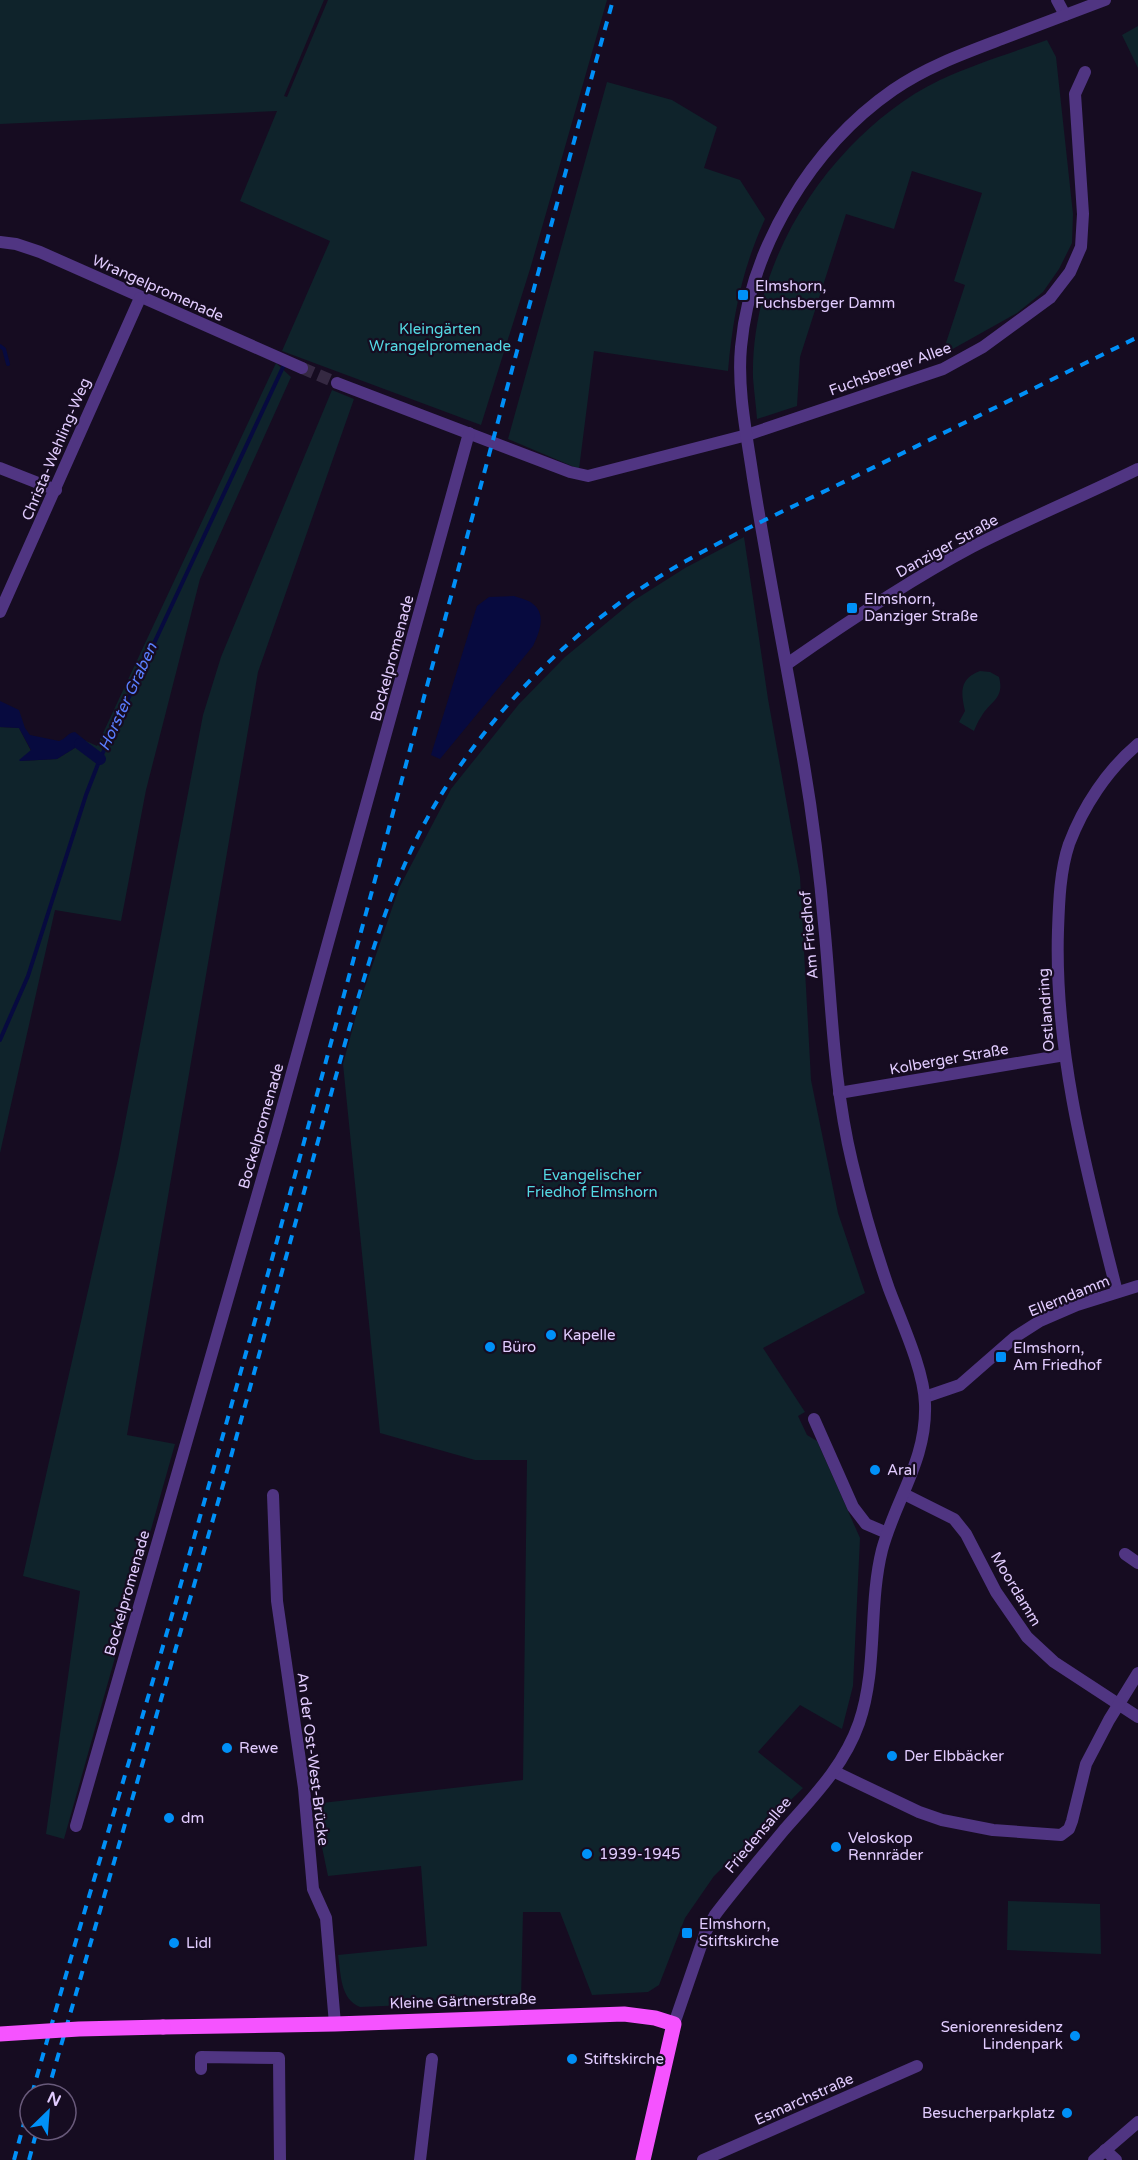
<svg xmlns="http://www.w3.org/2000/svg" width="1138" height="2160" font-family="'Varela Round',sans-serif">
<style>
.green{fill:#0f232b}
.water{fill:#070a3f}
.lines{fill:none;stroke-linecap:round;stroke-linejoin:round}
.stream{stroke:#070a3f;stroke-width:4}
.canal{stroke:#070a3f;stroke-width:12}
.minor-tunnel{stroke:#352942;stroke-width:12;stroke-dasharray:12 6;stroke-linecap:butt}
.minor{stroke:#503582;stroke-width:12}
.major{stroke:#f553ff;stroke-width:15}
.rail{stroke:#0090f7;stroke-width:4;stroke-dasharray:9 8;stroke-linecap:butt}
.major-bridge{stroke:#f553ff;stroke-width:15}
.poi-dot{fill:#0090f7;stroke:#160c21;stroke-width:2}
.labels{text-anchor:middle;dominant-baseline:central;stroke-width:4.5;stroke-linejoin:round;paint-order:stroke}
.poi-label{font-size:15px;fill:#e2ccff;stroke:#160c21;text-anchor:start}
.street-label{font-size:15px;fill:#e2ccff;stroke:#160c21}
.park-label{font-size:15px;fill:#54d9e3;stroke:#160c21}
.water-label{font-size:16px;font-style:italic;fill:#5a7eff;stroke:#160c21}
</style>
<rect width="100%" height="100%" fill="#160c21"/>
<g class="green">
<path d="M0,0h324l-40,96 3,1 41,-97h279l-76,266 -50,159 -199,-74 48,-110 -90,-40 37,-90 -277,13z"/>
<path d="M1138,26v42l-16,-33z"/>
<path d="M1047,40l9,17 17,157 -1,29 -13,26 -16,23 -26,21 -75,42 23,-70 -11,-4 28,-88 -70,-22 -18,58 -48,-15 -46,143 -3,49 -40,13c-1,-14 -3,-27 -4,-41 -2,-86 38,-169 96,-230 26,-27 57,-52 91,-68 34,-16 71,-27 107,-40z"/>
<path d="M607,82l65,18 45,27 -13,41 36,12 25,39c-23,50 -32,96 -37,152l-134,-20 -15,118 -71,-30z"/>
<path d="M276,363l15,14 -91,202 -54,211 -25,131 -66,-11 -55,243v-426l19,1 12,23 -11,10 37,-2 29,-18 11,5z"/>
<path d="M332,390l22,9 -96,273 -131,763 48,9 -111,395 -18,-5 34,-243 -57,-15 95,-417 85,-444 18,-58z"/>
<path d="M744,537l24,162 32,178 11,203 27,133 27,80 -102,55 42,64 -7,4 9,19 10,6 43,97 -7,148 -11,43 -42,-24 -42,47 45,36 -89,88 -29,42 -26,67 -11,7 -56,3 -32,-83h-37l-2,88 -161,7c-20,-8 -19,-33 -22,-52l89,-9 -6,-80 -93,10 -15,-72 210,-24 4,-320h-52l-95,-27 -37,-369 17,-63 39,-113 52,-99 68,-85 46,-47 68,-56 52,-33z"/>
<path d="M980,671l10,1 9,5c6,22 -9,24 -18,40 -3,4 -5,9 -7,14l-15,-9 6,-11c-4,-19 -6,-32 15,-40z"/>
<path d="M1008,1901l92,3 1,50 -94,-4z"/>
</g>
<g class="water">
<path d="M514,596c5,2 15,4 19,8 14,11 6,29 0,42l-93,113 -9,-4 46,-149 12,-9z"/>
<path d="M0,701l19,9 6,18 5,7 29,6c7,-2 8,-8 16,-9l11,9 -29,18 -37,2 -1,-1 12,-10 -12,-22 -19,-1z"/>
</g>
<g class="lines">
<g class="stream">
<path d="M0,346l4,3 4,15"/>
<path d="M0,1040l28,-64 58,-181 14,-36 184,-394"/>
</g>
<path class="canal" d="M80,744l20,15"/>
<path class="minor-tunnel" d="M302,368l35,15"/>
<g class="minor">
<path d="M1057,0l8,15"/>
<path d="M0,242l16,2 24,8 262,116"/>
<path d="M337,383l233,89 18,4 159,-41 196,-66 40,-22 67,-49 20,-26 11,-25 2,-33 -8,-120 10,-22"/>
<path d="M0,468l56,22"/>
<path d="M0,612l140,-314"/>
<path d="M787,664c60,-42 121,-83 185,-117 55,-28 111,-51 166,-78"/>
<path d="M839,1093l226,-38"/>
<path d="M1117,1292c-30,-119 -63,-239 -59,-362 1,-29 2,-59 11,-86 14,-37 38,-74 69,-100"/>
<path d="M925,1397l35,-12 55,-48 25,-16 37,-16 61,-19"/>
<path d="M814,1419l39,88 13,17 21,9"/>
<path d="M904,1494l50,25 12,15 30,58 31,45 27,25 84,55"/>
<path d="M273,1495l4,106 27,187 9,101 13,29 9,106"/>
<path d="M1125,1554l13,9"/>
<path d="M835,1772l84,40 23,8 51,10 68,5 8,-6 3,-8 14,-57 23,-44 29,-47"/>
<path d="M76,1826l201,-699 192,-694"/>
<path d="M674,2024l32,-93 9,-16c22,-29 46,-57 69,-85 29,-33 60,-64 75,-107 19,-55 9,-117 23,-173 14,-52 45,-90 43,-146 -1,-34 -24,-83 -36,-115 -14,-40 -27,-85 -37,-127 -18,-75 -20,-151 -27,-228 -5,-59 -12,-117 -22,-175 -16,-93 -35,-187 -50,-281 -6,-42 -16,-88 -12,-131 9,-99 70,-200 152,-257 33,-23 72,-37 109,-51 34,-13 68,-26 103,-39"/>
<path d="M201,2069v-12l78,1 1,102"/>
<path d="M1105,2150l11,10"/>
<path d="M420,2160l12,-101"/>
<path d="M703,2160l214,-94"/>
<path d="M1094,2160l44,-38"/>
</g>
<path class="major" d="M163,2027l172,-3 289,-10 31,4 19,6 -31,136"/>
<g class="rail">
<path d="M32,2094c48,-172 101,-342 150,-514 150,-525 285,-1054 431,-1580"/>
<path d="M47,2094l180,-623 120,-435c23,-78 45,-157 86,-228 49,-83 116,-156 195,-211 71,-49 153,-84 230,-122 94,-46 187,-92 280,-138"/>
<path d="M14,2160l16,-59"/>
<path d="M29,2160l8,-30"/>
</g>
<path class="major-bridge" d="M0,2034l79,-5 84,-2"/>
</g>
<g class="poi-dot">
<rect x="737" y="289" width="12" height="12" rx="3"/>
<rect x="846" y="602" width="12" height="12" rx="3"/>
<circle cx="551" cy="1335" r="6"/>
<circle cx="490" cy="1347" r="6"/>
<rect x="995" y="1351" width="12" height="12" rx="3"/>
<circle cx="875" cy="1470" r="6"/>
<circle cx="227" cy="1748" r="6"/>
<circle cx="892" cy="1756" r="6"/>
<circle cx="169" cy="1818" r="6"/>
<circle cx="836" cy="1847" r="6"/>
<circle cx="587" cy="1854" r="6"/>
<rect x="681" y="1927" width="12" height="12" rx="3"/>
<circle cx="174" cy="1943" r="6"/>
<circle cx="1075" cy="2036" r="6"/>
<circle cx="572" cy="2059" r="6"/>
<circle cx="1067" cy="2113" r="6"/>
</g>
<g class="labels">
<g class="poi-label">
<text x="755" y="286">Elmshorn,<tspan x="755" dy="17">Fuchsberger Damm</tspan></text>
<text x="864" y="599">Elmshorn,<tspan x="864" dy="17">Danziger Straße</tspan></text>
<text x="563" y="1335">Kapelle</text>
<text x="502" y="1347">Büro</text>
<text x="1013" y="1348">Elmshorn,<tspan x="1013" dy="17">Am Friedhof</tspan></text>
<text x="887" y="1470">Aral</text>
<text x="239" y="1748">Rewe</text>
<text x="904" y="1756">Der Elbbäcker</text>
<text x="181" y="1818">dm</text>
<text x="848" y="1838">Veloskop<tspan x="848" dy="17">Rennräder</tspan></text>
<text x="599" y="1854">1939-1945</text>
<text x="699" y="1924">Elmshorn,<tspan x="699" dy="17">Stiftskirche</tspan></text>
<text x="186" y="1943">Lidl</text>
<text x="1063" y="2027" text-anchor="end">Seniorenresidenz<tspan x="1063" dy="17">Lindenpark</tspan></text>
<text x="584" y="2059">Stiftskirche</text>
<text x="1055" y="2113" text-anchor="end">Besucherparkplatz</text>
</g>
<g class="street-label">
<text transform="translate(158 288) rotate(24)">Wrangelpromenade</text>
<text transform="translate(890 369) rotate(-20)">Fuchsberger Allee</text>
<text transform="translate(56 449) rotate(-67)">Christa-Wehling-Weg</text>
<text transform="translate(947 546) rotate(-29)">Danziger Straße</text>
<text transform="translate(392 658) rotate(-75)">Bockelpromenade</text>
<text transform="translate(809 935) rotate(-95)">Am Friedhof</text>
<text transform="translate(1046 1010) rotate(-94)">Ostlandring</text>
<text transform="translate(949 1059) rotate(-10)">Kolberger Straße</text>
<text transform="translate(261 1126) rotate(-74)">Bockelpromenade</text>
<text transform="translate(1069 1296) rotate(-22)">Ellerndamm</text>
<text transform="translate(1016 1589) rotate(59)">Moordamm</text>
<text transform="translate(127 1593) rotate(-74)">Bockelpromenade</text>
<text transform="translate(313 1759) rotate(83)">An der Ost-West-Brücke</text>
<text transform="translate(758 1835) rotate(-50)">Friedensallee</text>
<text transform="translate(463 2001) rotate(-2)">Kleine Gärtnerstraße</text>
<text transform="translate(804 2099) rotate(-24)">Esmarchstraße</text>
</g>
<g class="park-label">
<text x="440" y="329">Kleingärten<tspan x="440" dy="17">Wrangelpromenade</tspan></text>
<text x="592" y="1175">Evangelischer<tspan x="592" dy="17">Friedhof Elmshorn</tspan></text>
</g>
<g class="water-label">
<text transform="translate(128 697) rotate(-65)">Horster Graben</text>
</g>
</g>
<g transform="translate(48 2112) rotate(25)"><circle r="28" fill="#160c21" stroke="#68597a" stroke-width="1.5"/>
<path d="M0-4.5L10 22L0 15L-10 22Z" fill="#0090f7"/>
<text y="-9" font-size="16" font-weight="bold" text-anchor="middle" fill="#e2ccff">N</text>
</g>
</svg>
